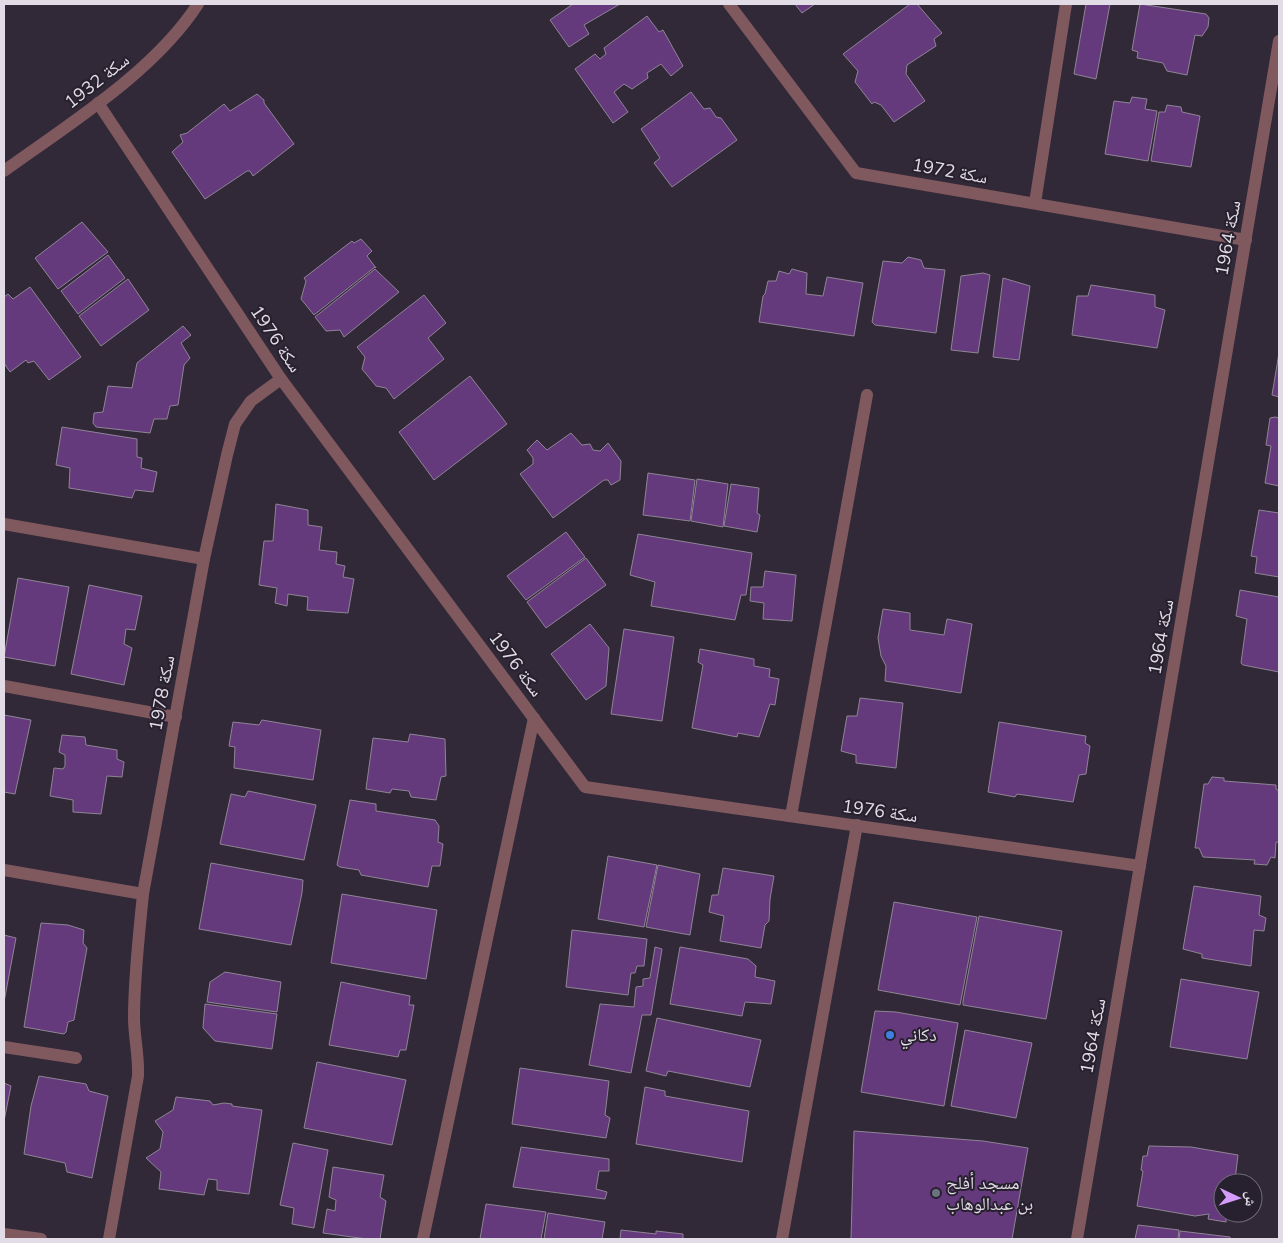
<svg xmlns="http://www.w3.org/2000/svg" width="1283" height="1243" font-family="'Nunito Sans','Noto Naskh Arabic',sans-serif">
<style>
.building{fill:#653a7d;stroke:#8f8495}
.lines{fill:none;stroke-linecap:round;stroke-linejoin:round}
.lane{stroke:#80595f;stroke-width:12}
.street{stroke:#80595f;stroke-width:12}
.shop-dot{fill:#3f7fe0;stroke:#27202e;stroke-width:2}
.worship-dot{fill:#6b7280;stroke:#27202e;stroke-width:2}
.labels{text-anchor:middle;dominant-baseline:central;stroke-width:4;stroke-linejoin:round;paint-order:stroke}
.street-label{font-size:18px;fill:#e1dce5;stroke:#27202e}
.poi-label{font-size:18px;fill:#e1dce5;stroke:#27202e;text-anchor:start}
</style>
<rect width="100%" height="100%" fill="#312938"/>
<g class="building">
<path d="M573,4h47l-36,21 5,9 -20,13 -19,-27z"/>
<path d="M795,4h20l-13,9z"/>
<path d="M910,4h7l25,29 -8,6 2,7 -29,19 -1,9 19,27 -31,21 -13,-17 -7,-3 -2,2 -17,-22 3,-11 -15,-17z"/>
<path d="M1086,4h24l-14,75 -22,-5z"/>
<path d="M1140,4l66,10 3,4 -1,9 -6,9 -7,-1 -8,40 -20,-4 -4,-8 -26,-5 1,-6 -6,-2z"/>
<path d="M647,16l12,16 4,-2 20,36 -12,10 -10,-12 -14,9 1,5 -16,11 -8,-5 -10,8 14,20 -15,11 -38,-54 20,-15 5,5 6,-5 -2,-6z"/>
<path d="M691,92l13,17 6,-1 6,9 5,1 16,22 -65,47 -18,-24 6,-5 -19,-29z"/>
<path d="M257,94l7,6v3l30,41 -41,32 -3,-5h-3l-42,28 -33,-47 11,-10 -3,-7 7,-2 37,-29 6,7z"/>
<path d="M1132,97l15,2 -2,10 12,2 -9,50 -43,-7 9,-53 16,2z"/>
<path d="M1167,105l14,2 1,5 18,4 -9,51 -40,-6 8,-49h6z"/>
<path d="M82,222l26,30 -50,37 -23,-31z"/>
<path d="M361,239l11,12 -5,5 9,12 -1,-1 -61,48 -13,-16 5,-18 -2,-3 48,-37 2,2z"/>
<path d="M108,255l17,23 -47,36 -17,-23z"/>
<path d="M908,257l13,3 3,8 21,2 -9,63 -61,-8 -3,-3 11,-61 19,2z"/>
<path d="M375,269l24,23 -55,45 -4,-7 -14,1 -11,-14z"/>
<path d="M792,269l15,4 -1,21 17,2 4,-19 36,6 -9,53 -95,-14 4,-26 2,-2 3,-13h8l3,-10 10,3z"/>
<path d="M983,273l7,2 -12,78 -27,-3 10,-74z"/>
<path d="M1003,278l27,8 -11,74 -26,-3z"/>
<path d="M128,279l21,31 -48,36 -22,-30z"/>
<path d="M1091,285l64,10v12l10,3 -8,38 -85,-13 5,-39h11z"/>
<path d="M30,287l51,70 -32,23 -15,-19 -6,2 -2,-3 -16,12 -6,-9v-66l4,-3 5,5z"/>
<path d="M424,295l22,28 -18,15 16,21 -50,40 -8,-11 -10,-2 -14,-17 3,-12 -8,-10z"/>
<path d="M183,326l8,9 -10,8 9,15 -6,7 -6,40 -8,1 -3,13h-13l-4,14 -54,-6 -3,-4 1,-10 9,-1 5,-26 24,2 5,-25z"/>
<path d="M1279,353v44l-7,-2z"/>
<path d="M470,376l37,48 -73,56 -35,-48z"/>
<path d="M1275,417l4,1v68l-14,-3 6,-37 -5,-1 4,-27z"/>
<path d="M62,427l75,12v18l5,1 -1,10 16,4 -4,20 -18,-2 -3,8 -63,-10 1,-20 -14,-3z"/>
<path d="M571,433l11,12 8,-1 3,6 7,1 8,-8 13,18 -1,19 -9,5 -3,-5h-4l-51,38 -33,-44 13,-10v-6l-6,-8 10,-10 10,10z"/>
<path d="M648,473l47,7 -5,41 -47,-6z"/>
<path d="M697,479l31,5 -5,43 -32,-6z"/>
<path d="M731,484l28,4 -2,25 3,2 -3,17 -33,-6z"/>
<path d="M276,504l32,6v15l14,2 -3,23 18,2 -1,12 9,2 -2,11 11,2 -6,34 -41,-3 1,-13 -20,-3 -1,12 -12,-3 2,-15 -18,-3 5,-44h9z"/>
<path d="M1259,510l20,3v64l-24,-4 2,-16 -6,-1z"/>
<path d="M566,532l19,25 -59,43 -19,-24z"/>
<path d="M638,534l114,19 -6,42h-5l-6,25 -84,-14 4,-24 -25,-7z"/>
<path d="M586,558l20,27 -60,43 -19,-26z"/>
<path d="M765,571l31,4 -4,46 -29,-2 1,-16 -14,-2 1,-14h12z"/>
<path d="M18,578l51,9 -14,79 -51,-9z"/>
<path d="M89,585l53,11 -7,34 -9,-1 -2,15 8,4 -8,37 -53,-11z"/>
<path d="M1240,590l39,7v75l-36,-7 -2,-2 6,-44 -11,-3z"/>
<path d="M883,609l27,4v17l34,5 3,-16 25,5 -11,69 -76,-12 1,-15 -5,-10 -3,-18z"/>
<path d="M590,624l19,24 -3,38 -20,14 -35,-46z"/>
<path d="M624,629l50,8 -12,84 -51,-7z"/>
<path d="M700,649l54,10v7l16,3 -1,8 10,2 -4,26 -5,-1 -11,33 -21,-4 -1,4 -45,-9 11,-63 -5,-3z"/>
<path d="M860,698l43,5 -7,65 -40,-5v-8l-15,-4 6,-35h10z"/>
<path d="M4,715l27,5 -16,74 -11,-2z"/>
<path d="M262,720l59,10 -8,50 -79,-12 1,-21 -6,-1 4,-24 26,3z"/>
<path d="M999,722l87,14 -1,7 5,3 -4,28 -7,1 -6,27 -56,-8 -2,3 -27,-5z"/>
<path d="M410,734l35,5 1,37 -5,1 -5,23 -25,-3 -2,-6 -17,-2 -2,4 -24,-4 7,-51 35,4z"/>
<path d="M62,735l23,2 1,8 31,5v9l7,3 -2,15 -15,-1 -6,38 -28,-2v-12l-23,-4 4,-28 9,1 2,-3v-11l-6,-3z"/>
<path d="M1212,777l12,1v3l52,4v4l3,2v51h-3l-1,16 -4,-1 -4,8 -13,-1 1,-4 -52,-3 -4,-9h-4l9,-64h4z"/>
<path d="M248,791l68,14 -12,55 -84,-16 11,-50 14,3z"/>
<path d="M350,800l26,4v7l59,9 4,6 -1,16 5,2 -3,22h-8l-4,21 -67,-12 -2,-5 -19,-3 -3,-2z"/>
<path d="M608,856l49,9 -13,62 -46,-8z"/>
<path d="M211,863l92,17 -1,13 -11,52 -92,-16z"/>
<path d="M658,865l42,9 -10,61 -44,-8z"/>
<path d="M723,868l51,8 -4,23 -1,22 -4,4 -4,23 -41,-7 4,-25 -15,-4 3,-17h6z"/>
<path d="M1194,886l67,10 -2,19 7,3 -2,13 -10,-1 -3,36 -49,-8v-4l-19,-5z"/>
<path d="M342,894l95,16 -11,69 -95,-16z"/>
<path d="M894,902l83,15 -17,88 -82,-15z"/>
<path d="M979,916l83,15 -16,88 -83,-14v-4z"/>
<path d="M41,923l27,2 16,5 -1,13 4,5 -13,72 -6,2 -2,10 -2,2 -40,-7z"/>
<path d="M572,930l75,9 -3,27h-7l-2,7h-4l-3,22 -62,-8z"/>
<path d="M4,935l12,3 -12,64z"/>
<path d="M655,947l7,2 -11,66h-9l-11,58 -42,-8 11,-61 34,3 2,-20 7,-1v-7l7,-1z"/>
<path d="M680,947l68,12 8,7 -1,11 20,4 -4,23 -26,-2 -3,14 -72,-12z"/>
<path d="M225,972l56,10 -4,30 -70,-10 3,-20z"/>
<path d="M1181,979l78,13 -12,67 -77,-12z"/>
<path d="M341,982l69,14 -1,9h5l-8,45h-6l-2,7 -69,-12z"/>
<path d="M205,1004l72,10 -5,35 -57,-8 -12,-13z"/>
<path d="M875,1011l21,1 62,11 -14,83 -83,-14z"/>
<path d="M657,1018l104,22 -11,47 -82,-16 -2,5 -20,-5z"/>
<path d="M965,1030l67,13 -16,75 -65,-12z"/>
<path d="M317,1062l89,18 -14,65 -88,-17z"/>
<path d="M520,1068l89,13 -4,34 5,3 -4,20 -94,-14z"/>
<path d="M39,1076l47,8 3,7 19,5 -16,82 -25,-6 -2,-9 -41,-9 7,-48z"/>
<path d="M4,1083l7,3 -7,35z"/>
<path d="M645,1087l20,4v5l84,15 -7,51 -106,-18z"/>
<path d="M176,1097l34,4 3,4 11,-2 8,1v2l30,4 -13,84 -32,-4v-10l-9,-1 -4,16 -45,-6 2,-17 -15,-14 14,-9 3,-17 -8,-11 18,-11z"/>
<path d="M854,1131l129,10 45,7 -16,91h-161z"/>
<path d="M293,1143l35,7 -14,78 -22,-4 2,-16 -14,-3z"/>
<path d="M1149,1146l42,1 47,8 -3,25 5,1 -1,2h-16v30h12l-1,4h-8v5l-18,-3 1,-5 -14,2 -58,-10 6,-35 -2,-1 2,-14h4z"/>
<path d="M521,1147l88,12v12h-10l-3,18 11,3 -2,7 -92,-12z"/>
<path d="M333,1167l51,8 -4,22 6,4 -6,38h-13l-44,-6 4,-24 8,2 1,-11 -7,-3z"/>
<path d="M486,1204l60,8 -5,27h-61z"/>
<path d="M548,1213l57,9 -3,17h-58z"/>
<path d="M1138,1225l41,5 -1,9h-43z"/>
<path d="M621,1230l35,4v-3l27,3v5h-63z"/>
<path d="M1180,1231l50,6v2h-51z"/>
</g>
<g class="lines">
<g class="lane">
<path d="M4,686l172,31"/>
<path d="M4,1047l72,11"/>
</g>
<g class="street">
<path d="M729,4l127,169 390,67"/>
<path d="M98,103l183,276 304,408 555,79"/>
<path d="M4,171c65,-47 150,-99 194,-167"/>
<path d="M1035,203l31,-199"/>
<path d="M4,524l200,35"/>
<path d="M791,816l76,-421"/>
<path d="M4,870l139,24 61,-335 23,-104 8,-31 16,-23 30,-22"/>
<path d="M4,1234l37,5"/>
<path d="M109,1239l29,-163c1,-20 -4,-39 -4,-58 0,-41 5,-83 9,-124"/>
<path d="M423,1239l111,-521"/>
<path d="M782,1239l75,-414"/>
<path d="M1077,1239l202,-1198"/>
</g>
</g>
<circle class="shop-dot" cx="890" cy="1035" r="5"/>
<circle class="worship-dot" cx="936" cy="1193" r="5"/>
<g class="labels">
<g class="street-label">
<text transform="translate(97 81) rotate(-38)">سكة 1932</text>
<text transform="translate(950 171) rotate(10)">سكة 1972</text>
<text transform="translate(1228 238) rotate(-80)">سكة 1964</text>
<text transform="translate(276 339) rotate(56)">سكة 1976</text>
<text transform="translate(1161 637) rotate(-80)">سكة 1964</text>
<text transform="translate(516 664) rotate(53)">سكة 1976</text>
<text transform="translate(162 693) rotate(-80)">سكة 1978</text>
<text transform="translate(880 811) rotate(8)">سكة 1976</text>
<text transform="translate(1093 1036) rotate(-80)">سكة 1964</text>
</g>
<g class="poi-label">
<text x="900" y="1035">دكاني</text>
<text x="946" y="1183">مسجد أفلح<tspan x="946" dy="21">بن عبدالوهاب</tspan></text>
</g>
</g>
<rect width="1283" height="1243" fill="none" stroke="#e1dce5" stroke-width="10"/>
<g transform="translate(1238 1198) rotate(94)"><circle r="24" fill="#27202e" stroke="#716b77"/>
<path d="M0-4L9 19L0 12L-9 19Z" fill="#d49cfb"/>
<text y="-8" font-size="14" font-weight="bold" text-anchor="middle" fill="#e1dce5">ش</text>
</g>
</svg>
